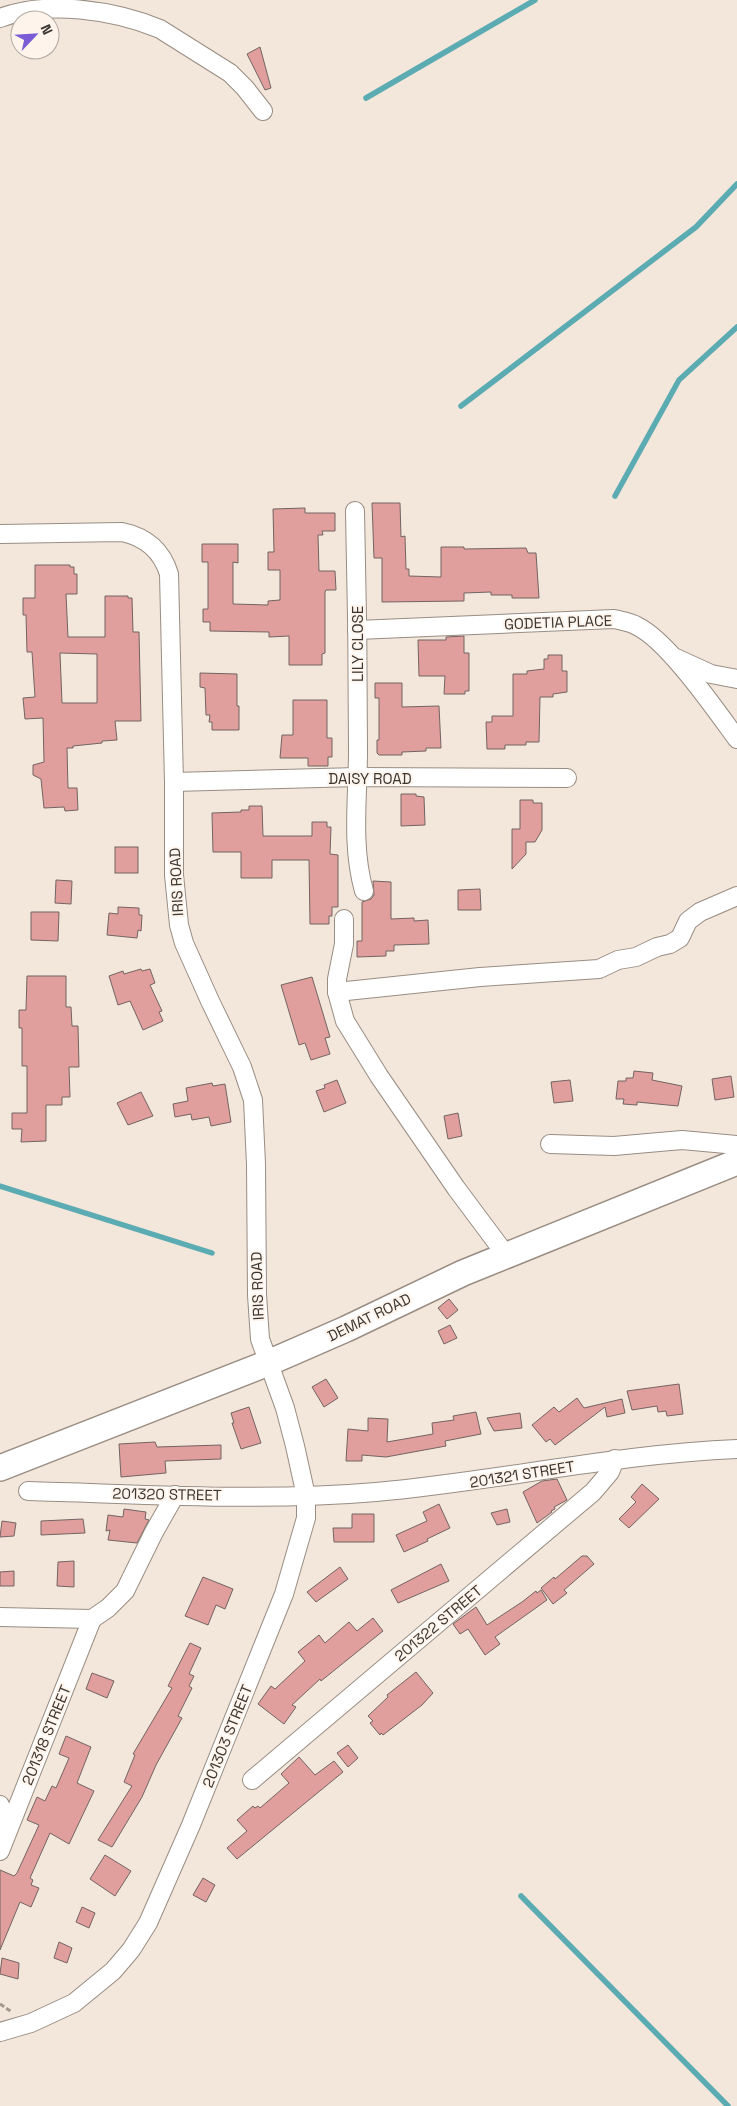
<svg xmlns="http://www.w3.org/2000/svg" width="737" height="2106" font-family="'Space Grotesk',sans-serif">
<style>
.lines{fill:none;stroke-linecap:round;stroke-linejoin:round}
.stream{stroke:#5babb2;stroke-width:5.5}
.building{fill:#e09e9c;stroke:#736463;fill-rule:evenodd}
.street-casing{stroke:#998d83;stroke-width:20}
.secondary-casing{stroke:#998d83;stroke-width:28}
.path{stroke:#a29890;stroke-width:3;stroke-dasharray:5 2.5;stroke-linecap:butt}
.street{stroke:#fff;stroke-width:18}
.secondary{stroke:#fff;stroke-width:25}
.labels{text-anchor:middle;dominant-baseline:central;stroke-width:4;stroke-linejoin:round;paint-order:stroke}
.street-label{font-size:15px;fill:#3b3632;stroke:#fef4eb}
</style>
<rect width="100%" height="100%" fill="#f3e6db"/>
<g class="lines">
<g class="stream">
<path d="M366,98l169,-98"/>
<path d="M461,406l235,-179 41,-43"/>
<path d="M615,496l64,-116 58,-53"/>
<path d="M0,1186l212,67"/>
<path d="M521,1896l207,210"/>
</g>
</g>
<g class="building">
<path d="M260,47l11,41 -6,2 -18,-36z"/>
<path d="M372,503h28l1,34 4,-1 1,33h3v7l32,1v-30h23v2l62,-1 2,5h8l3,45h-27v-3h-21v-3l-27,1v8l-82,1v-44h-8z"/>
<path d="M305,508v5h30v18h-13l1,4h-5l1,36h16l1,19h-10l-1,2v61l-3,1v11h-33v-29l-20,1v-5l-59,-1v-9h-7v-13h5v-47h-6v-18h36v19l-5,-1v42l35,1v-4l12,-1v-30h-12v-18h6l-1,-43z"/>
<path d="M35,565h35v2h4v7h3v20h-11l2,43h37v-41h23v2h4l1,34h6l2,89h-26l2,19 -15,1v2l-29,3v2h-6l1,40h9l1,22 -13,1 -1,-4 -20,1 -3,-29 -8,-4v-10l11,-3 -1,-44 -18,1 -2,-21 12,-1 -3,-45h-5l-1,-37h-3v-17h12zM60,653l37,1v49h-35z"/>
<path d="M464,636v17h5v38h-4v3h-21l1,-18h-26l-1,-36h28v-3z"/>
<path d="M548,655h14v16h5v21l-14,2v3h-13l-1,45h-13v3h-21v4h-18l-1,-27h6v-6h21v-42h14v-3l17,-2v-10h4z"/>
<path d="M200,673l37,1v32h2v24h-27v-8h-3l1,-7h-4l-1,-27 -5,-1z"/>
<path d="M375,683h27v24l37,-1 2,42h-15v3l-24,1v3h-23l-2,-2v-13h2v-42h-4z"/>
<path d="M293,700h34v38h5v19h-4v9h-20v-8h-28l2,-23h11z"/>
<path d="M401,794h15v2l8,1 1,28 -24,1z"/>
<path d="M520,800h13v3h9v27l-7,12h-9v12l-14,15v-40h8z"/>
<path d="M249,806h13l1,30h49v-14h15v5h4l-1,27 8,1v52h-6v9h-3v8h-19l-1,-64h-37v18h-31v-26h-28l-1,-39 29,-1v-2h8z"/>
<rect x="115" y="847" width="23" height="26"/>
<path d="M56,880l16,1 -1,23 -16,-1z"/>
<path d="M373,881l18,1v37l23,-1v3l14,-1 1,24 -35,1v6h-8v5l-29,1v-16h5v-39l9,-3 3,-4z"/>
<path d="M480,889l1,21h-23v-20z"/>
<path d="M118,907l21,1v7h3l-1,16 -3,-1 -1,8 -30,-3 2,-22 9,1z"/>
<path d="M31,912h28l-1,29 -27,-1z"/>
<path d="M141,969l1,2 8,-2 5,14 -5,2 12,26 -3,1 4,9 -20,9 -13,-29 -12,4 -9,-29 14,-5 1,3z"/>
<path d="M27,976h39v31h5l1,19h6l1,41h-10l1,30h-8v8h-16v36l-25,1 1,-13h-10v-16h15v-47h-5v-38h-3v-18h7z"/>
<path d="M312,977l18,60 -5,1 5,16 -19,6 -6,-17 -6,2 -18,-60z"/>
<path d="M634,1071l19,2 -1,7 30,6 -4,20 -41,-4v3l-14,-1 1,-5h-8l2,-18h8v-3h7z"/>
<path d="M731,1076l3,21 -19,3 -3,-21z"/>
<path d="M337,1080l9,23 -22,9 -8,-21 9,-3 -1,-3z"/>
<path d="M570,1080l3,21 -19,2 -3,-21z"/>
<path d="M212,1083l1,3 12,-2 6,38 -20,4 -2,-9 -17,3 -1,-6 -16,3 -2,-13 15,-3 -2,-13z"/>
<path d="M141,1092l12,24 -25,9 -11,-22z"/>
<path d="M458,1113l4,23 -14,3 -4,-23z"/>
<path d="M449,1299l9,11 -11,9 -9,-11z"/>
<path d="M450,1325l7,13 -13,6 -6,-13z"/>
<path d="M326,1379l12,19 -14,9 -12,-20z"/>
<path d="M679,1384l4,30 -16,2 -1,-5 -8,1 -1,-6 -25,4 -5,-19z"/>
<path d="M577,1398l7,10 38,-9 3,14 -18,4 -2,-10 -50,38 -5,-6 -4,3 -14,-17 22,-18 5,5z"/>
<path d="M249,1407l12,36 -20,6 -9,-26h2l-3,-10z"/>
<path d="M476,1412l5,22 -36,7 1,5 -60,11 -24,-2v6h-16l2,-32 20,2v-13l20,1 -1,23 46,-8 -1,-11 22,-3 -1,-4z"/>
<path d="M520,1413l2,15 -28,3 -7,-13z"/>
<path d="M155,1442l2,5 64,-2v14l-56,2 1,12 -45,4 -2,-33z"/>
<path d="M557,1479l10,21 -13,7 1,2 -4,2 1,1 -15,11 -14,-31 19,-11z"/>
<path d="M642,1484l17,15 -30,29 -10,-9 17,-17 -5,-5z"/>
<path d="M439,1504l11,24 -23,11 1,2 -24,11 -8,-17 31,-14 -4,-9z"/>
<path d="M124,1509l22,3 -1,7 4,1 -12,23 -29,-3 2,-10 -4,1 2,-16 15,2z"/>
<path d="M507,1509l3,13 -13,3 -6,-12z"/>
<path d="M352,1514h22v28h-40l-1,-14h19z"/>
<path d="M83,1519l2,14 -44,2v-14z"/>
<path d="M2,1521l14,2 -2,13 -14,1z"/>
<path d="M582,1556h5l7,8 -30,26 3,3 -14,11 -12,-16 13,-11 1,2z"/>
<path d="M74,1561v26l-17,-1 1,-24z"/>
<path d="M441,1564l8,17 -51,22 -7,-13z"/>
<path d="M340,1567l8,12 -32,23 -9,-10z"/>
<path d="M14,1571v15h-14v-14z"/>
<path d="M203,1577l30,12 -8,20 -9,-4 -8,20 -23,-9z"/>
<path d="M541,1590l6,10 -52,37 5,7 -15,11 -17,-26 -8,5 -7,-10 23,-17 11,18 35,-23 14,-11 1,2z"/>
<path d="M373,1618l10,13 -62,50 -1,-2 -28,26 4,2 -12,17 -26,-20 13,-18 4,3 30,-28 -7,-9 21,-17 6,8 24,-21 8,9z"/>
<path d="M190,1643l11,5 -12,26 5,2 -5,10 3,2 -14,28 4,2 -26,47 -14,32 -30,50 -14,-7 34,-54 -8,-4 11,-27 -2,-1 39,-66 -4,-2z"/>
<path d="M416,1672l17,21 -11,12 -39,30 -2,-2 -1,2 -10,-12 3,-2 -5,-5 20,-19 -1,-2z"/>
<path d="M92,1673l22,8 -7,17 -21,-9z"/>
<path d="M66,1736l25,11 -14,36 17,8 -25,53 -19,-11 -20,45 3,2 -2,5 8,3 -8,19 -11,-5 -20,48v-80l14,6 3,-3 22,-48 -12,-5 10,-23 8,4 7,-15 4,2 13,-30 -10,-4z"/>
<path d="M348,1745l10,13 -10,9 -11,-14z"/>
<path d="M299,1757l16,18 19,-14 9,11 -106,87 -10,-11 20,-17 -10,-11 16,-14 2,2 3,-2 2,2 29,-25 -8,-9z"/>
<path d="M105,1855l26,16 -16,25 -25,-17z"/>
<path d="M203,1878l12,7 -9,17 -13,-7z"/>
<path d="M82,1907l13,6 -6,15 -13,-6z"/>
<path d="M59,1942l13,6 -5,15 -13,-5z"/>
<path d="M2,1958l17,5 -1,16 -18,-5z"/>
</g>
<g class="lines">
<g class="street-casing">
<g id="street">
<path d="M0,18c47,-18 114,-8 160,11l70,44 15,15 18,23"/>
<path d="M355,511c2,80 3,160 3,240 0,47 -7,94 6,140"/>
<path d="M0,534l122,-2c24,5 40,19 47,42l5,208v93l5,50 5,18 26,58 32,66 11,33 3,64 1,131 3,44 25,69 10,38 11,50v22l-22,76 -93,231 -43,98 -17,27 -18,21 -39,32 -43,20 -31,9"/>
<path d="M357,630l257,-11c8,2 16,3 23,7 31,15 78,83 100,113"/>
<path d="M676,658l35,16 26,5"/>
<path d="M174,782l184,-5 209,1"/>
<path d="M344,919v25l-7,35v13l8,29 34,55 77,112 50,67"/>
<path d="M337,992l143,-15 119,-8 19,-9 18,-3 21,-10 13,-3 10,-6 8,-17 12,-9 37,-16"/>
<path d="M550,1144l64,2 68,-6 55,5"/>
<path d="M28,1491c115,3 233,11 348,1 121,-11 240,-38 361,-43"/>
<path d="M0,1617l92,2"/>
<path d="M252,1780l341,-288 17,-20 5,-13"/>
<path d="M0,1805l7,24"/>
<path d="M0,1851l92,-232 16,-11 17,-17 29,-59 21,-37"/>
</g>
</g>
<g class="secondary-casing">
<path id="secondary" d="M0,1468l268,-105 78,-34 117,-56 274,-111"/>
</g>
<path class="path" d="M0,2004l12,8"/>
<use href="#street" class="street"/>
<use href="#secondary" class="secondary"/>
</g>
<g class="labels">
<g class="street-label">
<text transform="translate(558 622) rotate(-2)">GODETIA PLACE</text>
<text transform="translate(357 644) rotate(-90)">LILY CLOSE</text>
<text x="370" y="778">DAISY ROAD</text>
<text transform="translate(176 882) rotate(-93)">IRIS ROAD</text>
<text transform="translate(257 1286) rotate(-92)">IRIS ROAD</text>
<text transform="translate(369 1317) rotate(-26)">DEMAT ROAD</text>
<text transform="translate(522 1474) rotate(-9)">201321 STREET</text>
<text transform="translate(167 1494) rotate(1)">201320 STREET</text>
<text transform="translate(438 1623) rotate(-40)">201322 STREET</text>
<text transform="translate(46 1735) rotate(-68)">201318 STREET</text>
<text transform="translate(227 1736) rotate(-68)">201303 STREET</text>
</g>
</g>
<g transform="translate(35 35) rotate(65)"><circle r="24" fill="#fef4eb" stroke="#b0a8a1"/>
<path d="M0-4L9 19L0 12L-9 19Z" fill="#7b5cd6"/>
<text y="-8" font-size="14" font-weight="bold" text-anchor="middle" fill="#3b3632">N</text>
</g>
</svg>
